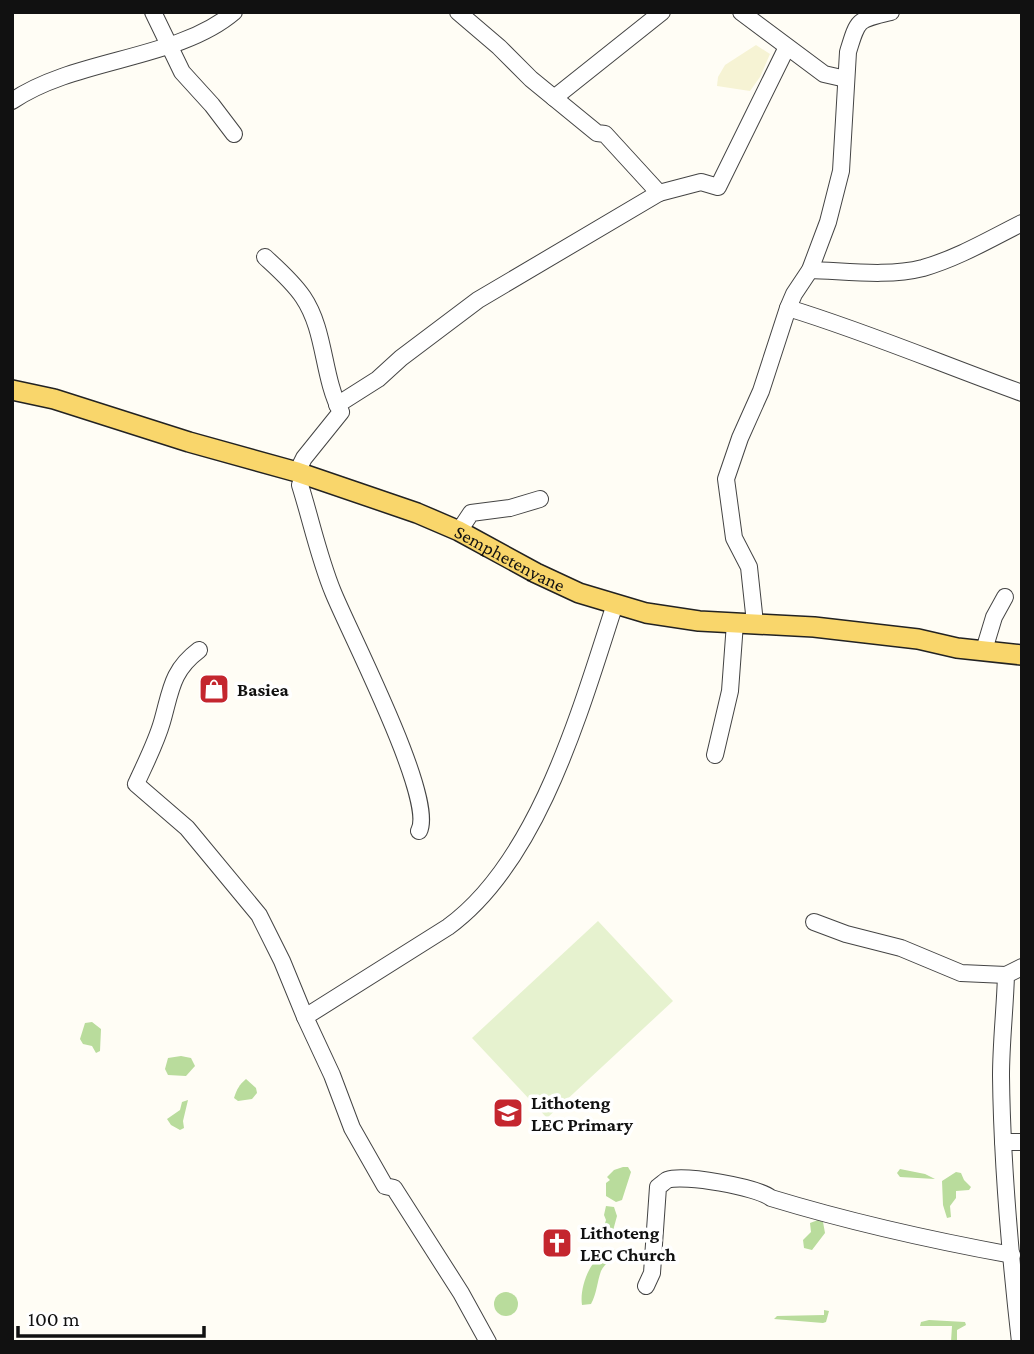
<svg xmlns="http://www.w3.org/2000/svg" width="1034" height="1354" font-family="'Crimson Pro',serif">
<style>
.farmland{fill:#f6f3d4}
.forest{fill:#b9dc9c}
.pitch{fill:#e6f2cf}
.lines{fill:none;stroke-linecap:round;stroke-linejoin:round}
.minor-casing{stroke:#444;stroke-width:18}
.major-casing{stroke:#222;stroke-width:22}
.minor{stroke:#fff;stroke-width:16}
.major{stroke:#f9d66b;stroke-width:19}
.labels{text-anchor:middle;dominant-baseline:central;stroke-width:7;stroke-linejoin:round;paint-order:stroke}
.street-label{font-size:19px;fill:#111;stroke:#fff}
.poi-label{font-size:19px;font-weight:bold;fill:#111;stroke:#fff;text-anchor:start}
</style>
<rect width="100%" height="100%" fill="#fffdf5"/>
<path class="farmland" d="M756,45l14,9 -10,23 -10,14 -33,-5 1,-9 7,-12z"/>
<g class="forest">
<path d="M92,1022l9,7 -1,22 -4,2 -4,-7 -9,-2 -3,-5 5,-16z"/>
<path d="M181,1056l10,2 4,8 -9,10 -18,-1 -3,-6 3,-11z"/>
<path d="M246,1079l10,9 1,5 -5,6 -14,2 -4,-3c3,-9 5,-13 12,-19z"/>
<path d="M188,1100l-5,21 1,7 -4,2 -9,-5 -4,-6 13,-9 2,-8z"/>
<path d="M623,1167h5l3,5 -9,28 -6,2 -10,-6v-13l4,-3 -3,-3 7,-7z"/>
<path d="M900,1169l25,5 10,5 -35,-2 -3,-4z"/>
<path d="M956,1172l5,1 3,7 7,7 -2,3 -13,1v7l-6,8 1,11 -4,1 -4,-13 -1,-24z"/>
<path d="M606,1206l8,1 3,9 -6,22 -6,1 -3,-6 4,-13 -2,-5z"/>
<path d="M818,1220l5,2 2,11 -13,17 -8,-2 -1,-8 8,-8 -1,-9z"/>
<path d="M614,1249l3,5c-5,6 -12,9 -16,17 -4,11 -4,22 -10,33l-9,1c-3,-19 10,-53 32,-56z"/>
<circle cx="506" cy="1304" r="12"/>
<path d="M824,1310l5,1 -3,11 -3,1 -49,-4 3,-3 47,-1z"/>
<path d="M929,1320l36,2 1,3 -9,5v12h-6l1,-16h-32l1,-4z"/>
</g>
<path class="pitch" d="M598,921l75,80 -126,117 -75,-80z"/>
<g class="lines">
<g class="minor-casing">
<g id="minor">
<path d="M153,12l29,60 30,33 22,29"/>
<path d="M458,12l41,35 32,32 66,54 8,1 54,59 42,-11 17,5 69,-140"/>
<path d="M741,12l83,62 22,5"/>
<path d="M554,98l108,-86"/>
<path d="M12,101c63,-43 166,-41 222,-89"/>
<path d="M265,257c13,12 28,25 38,40 23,34 19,79 38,115l-37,46 -7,14"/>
<path d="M810,270c36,1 78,7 113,-2 35,-10 67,-29 99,-45"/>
<path d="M788,308c79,24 156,57 234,85"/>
<path d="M337,405l41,-26 23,-21 77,-58 181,-107"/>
<path d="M304,474l-4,11c11,35 19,73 33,107 16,40 103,207 86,239"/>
<path d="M459,531l12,-18 39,-5 30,-9"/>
<path d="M755,623l-6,-56 -15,-29 -8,-59 14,-41 21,-47 27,-83 6,-14 16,-24 18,-48 13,-51 7,-119c10,-33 9,-32 43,-40"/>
<path d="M199,650c-28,21 -28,41 -37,72 -6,21 -17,42 -26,62l51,44 72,87 23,46 23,56"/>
<path d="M984,650l10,-33 11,-20"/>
<path d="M715,755l15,-64 5,-68"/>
<path d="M814,922l32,12 55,14 60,25 45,2"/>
<path d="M1003,1142h19"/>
<path d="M646,1286l6,-13 6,-86c3,-2 6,-5 9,-7 17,-6 90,7 104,18 79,24 159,42 241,57"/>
<path d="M488,1342l-27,-49 -67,-105 -9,-2 -33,-58 -20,-53 -27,-58 143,-90c91,-66 133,-219 167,-323"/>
<path d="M1020,1342c-10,-88 -18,-177 -19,-266 0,-33 4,-67 5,-101l16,-8"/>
</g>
</g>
<g class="major-casing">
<g id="major">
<path id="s1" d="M12,390l42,9 135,43 108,30 120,41 42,18 77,42 43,20 67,20 53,8 115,6 104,12 39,9 65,7"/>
</g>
</g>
<use href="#minor" class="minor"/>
<use href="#major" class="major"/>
</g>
<defs>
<g id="shop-square" transform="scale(1.575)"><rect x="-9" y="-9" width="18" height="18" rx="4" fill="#c4262e" stroke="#fff"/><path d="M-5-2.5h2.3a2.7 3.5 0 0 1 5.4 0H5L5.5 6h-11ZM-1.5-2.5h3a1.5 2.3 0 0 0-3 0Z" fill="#fff"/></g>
<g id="school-square" transform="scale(1.575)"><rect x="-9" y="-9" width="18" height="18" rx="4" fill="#c4262e" stroke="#fff"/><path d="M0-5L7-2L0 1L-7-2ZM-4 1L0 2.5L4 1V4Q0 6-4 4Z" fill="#fff"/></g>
<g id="church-square" transform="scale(1.575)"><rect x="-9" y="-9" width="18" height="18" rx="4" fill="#c4262e" stroke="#fff"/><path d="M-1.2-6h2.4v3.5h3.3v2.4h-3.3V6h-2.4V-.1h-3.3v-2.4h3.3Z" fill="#fff"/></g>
</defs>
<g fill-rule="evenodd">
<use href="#shop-square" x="214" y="689"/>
<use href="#school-square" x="508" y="1113"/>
<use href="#church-square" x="557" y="1243"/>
</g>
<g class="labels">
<g class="street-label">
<text stroke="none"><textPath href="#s1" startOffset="527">Semphetenyane</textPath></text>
</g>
<g class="poi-label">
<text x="237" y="689">Basiea</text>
<text x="531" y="1102">Lithoteng<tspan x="531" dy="22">LEC Primary</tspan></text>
<text x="580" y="1232">Lithoteng<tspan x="580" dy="22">LEC Church</tspan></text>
</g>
</g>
<rect width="1034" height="1354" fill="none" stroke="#111111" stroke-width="28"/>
<path d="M18 1326v10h186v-10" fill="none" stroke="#111111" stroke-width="3.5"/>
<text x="28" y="1326" font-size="21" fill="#111111" stroke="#ffffff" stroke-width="5" paint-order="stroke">100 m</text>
</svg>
